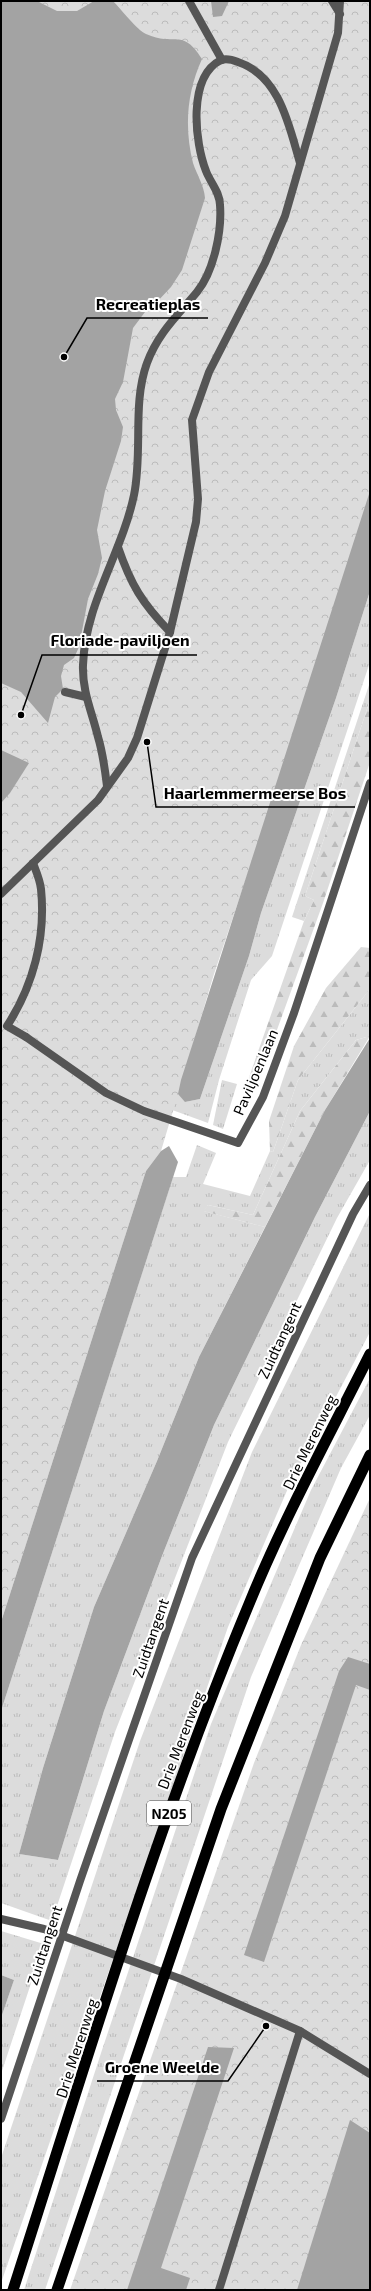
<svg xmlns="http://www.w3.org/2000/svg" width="371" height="2291" font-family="'Exo 2',sans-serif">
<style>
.grass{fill:url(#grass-tufts)}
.forest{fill:url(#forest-firs)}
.park{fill:url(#park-crowns)}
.water{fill:#a3a3a3}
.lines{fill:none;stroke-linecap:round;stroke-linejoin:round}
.service{stroke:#555;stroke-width:8}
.pedestrian{stroke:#555;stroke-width:8}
.minor{stroke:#555;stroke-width:8}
.trunk{stroke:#000;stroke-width:11}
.labels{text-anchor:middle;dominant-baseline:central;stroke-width:4;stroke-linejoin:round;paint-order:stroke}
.shield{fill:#fff;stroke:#4c4c4c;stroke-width:1}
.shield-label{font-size:14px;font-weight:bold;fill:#000}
.street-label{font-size:15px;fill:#000;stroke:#fff}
.leader{fill:none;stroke:#000;stroke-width:1.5}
.callout-dot{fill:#000;stroke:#fff;stroke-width:1.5}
.callout-label{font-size:16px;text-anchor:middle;font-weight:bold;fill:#000;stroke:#fff;stroke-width:4;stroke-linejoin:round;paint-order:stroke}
</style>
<defs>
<pattern id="grass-tufts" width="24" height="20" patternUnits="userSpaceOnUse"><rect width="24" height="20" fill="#dcdcdc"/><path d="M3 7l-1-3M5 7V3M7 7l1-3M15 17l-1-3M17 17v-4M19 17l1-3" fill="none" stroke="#bbb"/></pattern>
<pattern id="forest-firs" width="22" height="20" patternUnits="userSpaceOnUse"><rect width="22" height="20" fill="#dcdcdc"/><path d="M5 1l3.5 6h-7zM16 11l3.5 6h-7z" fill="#bbb"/></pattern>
<pattern id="park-crowns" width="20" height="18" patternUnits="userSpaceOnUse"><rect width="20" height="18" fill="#dcdcdc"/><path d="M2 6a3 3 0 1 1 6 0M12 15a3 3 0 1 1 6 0" fill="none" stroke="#bbb"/></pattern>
</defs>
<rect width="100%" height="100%" fill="#fff"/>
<g class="grass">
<path d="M370,591v71l-98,294 -21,24 -32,100 -11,43 -55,-20 30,-96 2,95 15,-3 49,-143 12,-43 75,-215z"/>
<path d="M370,682v18l-65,196 9,4 -10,21 -12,-4z"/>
<path d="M370,989v47l-14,4 -56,71 -47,104 -45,-10 -4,6 61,16 -66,130 -42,104 -63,146 -51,161 -24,86 39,6 46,-149 58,-155 52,-131 101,-208 55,-106v49l-33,58 -109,224 -113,290 -63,189 -51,-18v-192l172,-534h13l11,-32 19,8 -13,31 47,12 20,-45 3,1 25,-72z"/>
<path d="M222,1080l15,4 -14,45 -10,-4z"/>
<path d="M370,1213v119l-81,154 -61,141 -227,656v-125l139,-417 112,-289z"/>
<path d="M370,1378v37l-29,53 -90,209 -206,613h-21l78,-240 109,-326 100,-234z"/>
<path d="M1,1931l43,13 -43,130v-56l13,-38 -13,-5z"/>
</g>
<g class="forest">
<path d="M370,700v62l-47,141 -66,182 -10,-2 57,-162 10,-21 -9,-4z"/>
<path d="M361,947l9,1v41l-72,91 -25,72 -3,-1 -1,-30 25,-75 32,-58z"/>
<path d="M370,1036l-45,74 -60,117 -62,-16 5,-6 45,10 47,-104 56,-71z"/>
</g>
<g class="park">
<path d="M1,1h369v508l-156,465 -53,177 -15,20 -145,451z"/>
<path d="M370,1498v792h-300l184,-527 47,-118z"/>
</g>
<g class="water">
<path d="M1,1h36l20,10h20l17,-10h19c8,8 24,29 33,33 29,13 36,-7 56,25 -15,33 -18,68 -9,104 4,12 11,22 12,35l-23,72 -11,17 -16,17 -7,4 -15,20 -10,54 -8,17 1,11 7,17 -2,14 -16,50 -8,39 5,28 -4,16 -10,25 -9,48 -5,11 -10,7 -3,11 2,13 -8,8 -7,26 -27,-31 -20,-9z"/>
<path d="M211,1h18l-7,15 -9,1z"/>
<path d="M370,491v100l-34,107 -75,215 -12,43 -49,143 -15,3 -7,-8 3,-14z"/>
<path d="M1,750l28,13 -19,30 -9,10z"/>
<path d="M370,1038v73l-55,106 -101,208 -52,131 -58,155 -46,149 -39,-6 24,-86 51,-161 63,-146 42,-104 126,-247z"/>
<path d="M169,1146l9,16 -177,549v-89l145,-451 15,-20z"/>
<path d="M348,1657l22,7v26l-14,-5 -92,277 -20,-7 95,-284z"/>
<path d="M1,1975l13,5 -13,38z"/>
<path d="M208,2047l26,1 -73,220 29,10 -4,12h-59z"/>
<path d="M350,2120l20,13v157h-73z"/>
</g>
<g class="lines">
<path class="service" d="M1,2119l79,-238 112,-323 161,-344 17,-29"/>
<g class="pedestrian">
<path d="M189,1l33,59"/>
<path d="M332,1l8,13"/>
<path d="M118,547c13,38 24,56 52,85"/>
<path d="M65,692l21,5"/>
<path d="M107,786c-2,-16 -4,-33 -9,-49 -6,-25 -16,-46 -15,-72 2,-61 39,-112 51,-170 9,-44 -2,-91 13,-132 11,-30 31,-48 50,-71 17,-21 25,-61 23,-87 0,-13 -10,-23 -14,-34 -11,-28 -19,-94 15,-111 6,-2 12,0 17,2 42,14 51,64 62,101"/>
<path d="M1,894l97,-94 30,-42 9,-20 33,-106 26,-110 2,-23 -6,-79 17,-48 56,-109 20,-47 53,-183 2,-32"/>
<path d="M26,1037l-19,-11c26,-40 39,-88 34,-137 -1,-9 -5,-18 -8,-26"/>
<path d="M1,1919l43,10 137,50 119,52 70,43"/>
<path d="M219,2290l81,-259"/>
</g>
<path class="minor" d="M26,1037l80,56 38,18 94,32 25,-46 31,-84 76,-230"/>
<g class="trunk">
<path d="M13,2290c74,-230 143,-463 236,-686 35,-86 80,-168 121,-250"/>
<path d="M57,2290l164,-481 99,-251 50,-103"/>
</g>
</g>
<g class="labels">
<rect class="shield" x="147" y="1801" width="44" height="24" rx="3"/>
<g class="shield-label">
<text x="169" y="1813">N205</text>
</g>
<g class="street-label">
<text transform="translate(255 1072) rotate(-67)">Paviljoenlaan</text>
<text transform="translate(279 1340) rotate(-65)">Zuidtangent</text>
<text transform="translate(309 1442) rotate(-64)">Drie Merenweg</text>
<text transform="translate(150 1638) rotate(-71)">Zuidtangent</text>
<text transform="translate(180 1740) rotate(-69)">Drie Merenweg</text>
<text transform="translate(44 1945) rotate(-72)">Zuidtangent</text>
<text transform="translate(76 2048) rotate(-72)">Drie Merenweg</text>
</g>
</g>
<path class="leader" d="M64 357L87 318H208M21 715L42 655H197M147 742L156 807H355M266 2026L228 2081H97"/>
<g class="callout-dot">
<circle cx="64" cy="357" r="4"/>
<circle cx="21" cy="715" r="4"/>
<circle cx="147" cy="742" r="4"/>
<circle cx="266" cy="2026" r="4"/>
</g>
<g class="callout-label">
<text x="148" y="310">Recreatieplas</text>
<text x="120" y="646">Floriade-paviljoen</text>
<text x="255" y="799">Haarlemmermeerse Bos</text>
<text x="162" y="2073">Groene Weelde</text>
</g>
<rect width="371" height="2291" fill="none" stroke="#000000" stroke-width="4"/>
</svg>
